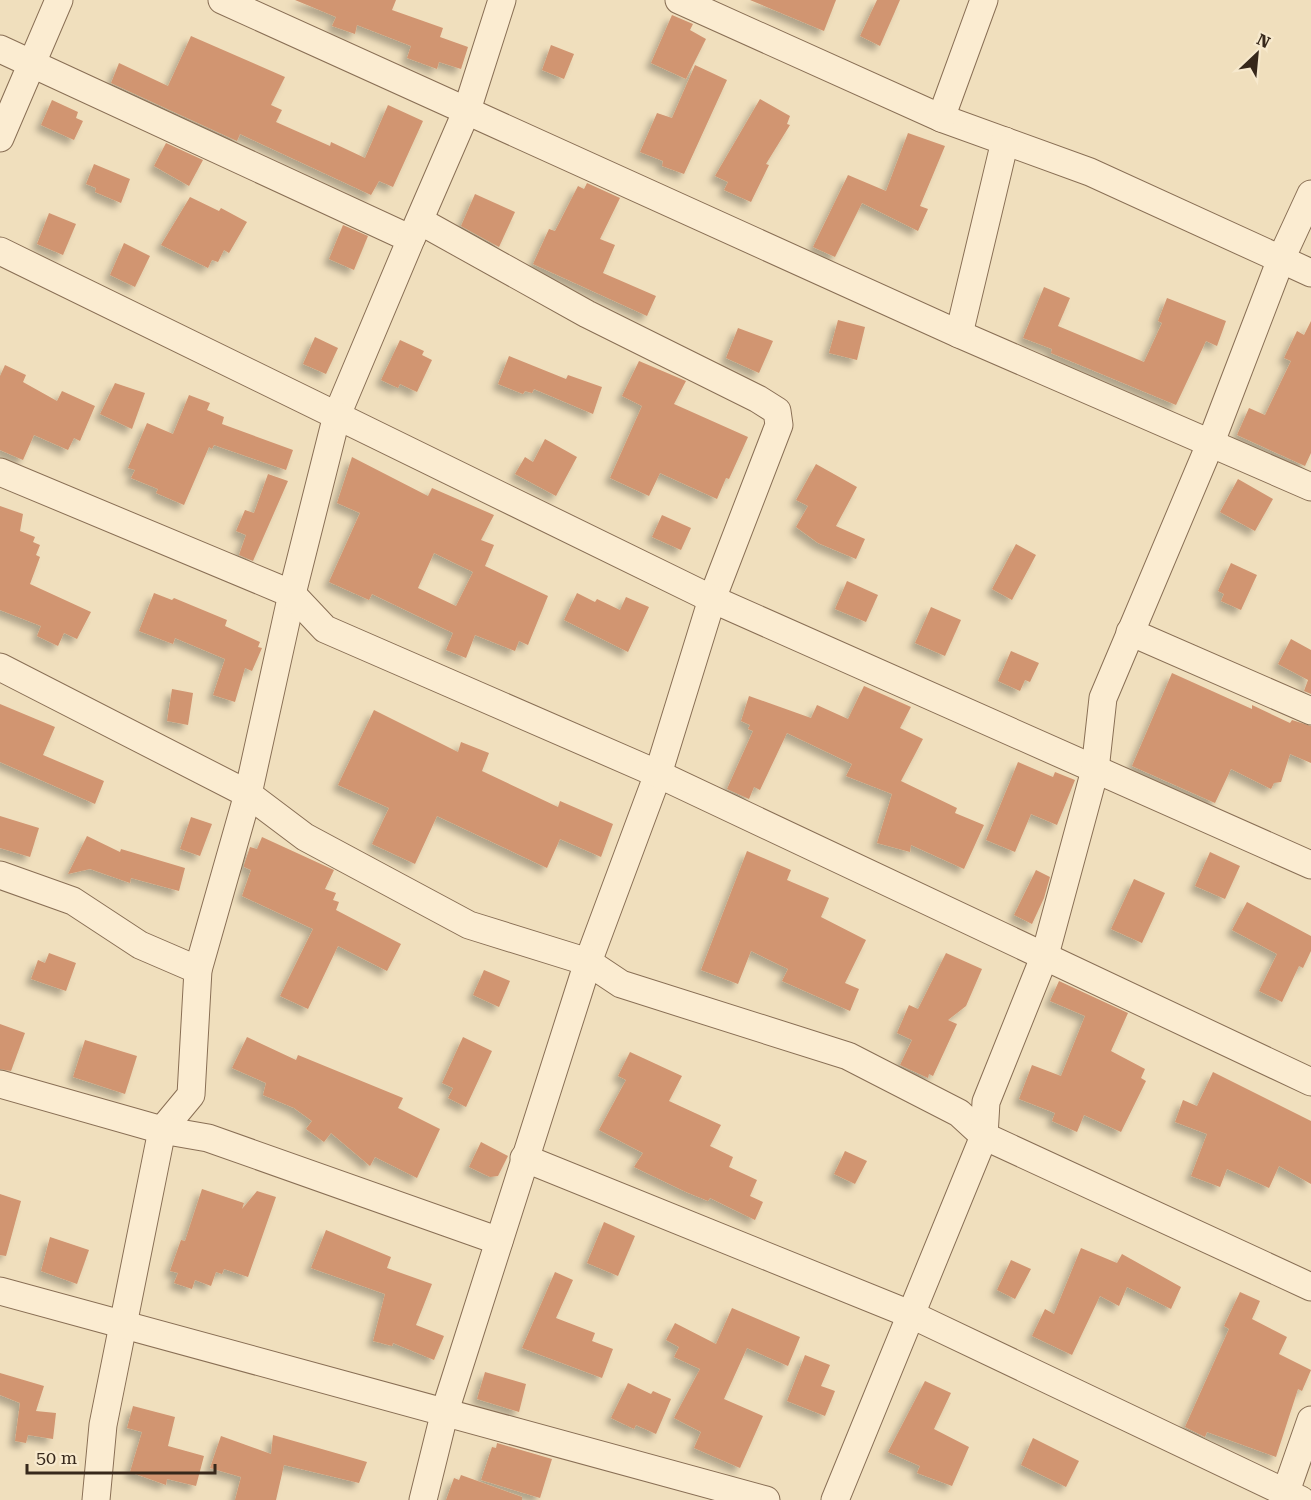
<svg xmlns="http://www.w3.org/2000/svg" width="1311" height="1500" font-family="'Roboto Serif',serif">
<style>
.building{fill:#d19571;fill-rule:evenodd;filter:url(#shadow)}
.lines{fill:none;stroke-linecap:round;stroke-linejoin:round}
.minor-casing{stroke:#896f55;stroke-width:29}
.minor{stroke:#fbecd1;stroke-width:27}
</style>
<defs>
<filter id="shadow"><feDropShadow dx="-5.5" dy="5.5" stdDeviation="3" flood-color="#0004"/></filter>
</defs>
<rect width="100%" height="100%" fill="#f0dfbd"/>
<g class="building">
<path d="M295,0h101l-4,10 51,18 -3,9 28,10 -7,22 -22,-7 -2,7 -30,-11 4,-12 -54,-21 -2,9 -23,-8 4,-9z"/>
<path d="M750,0h86l-12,31z"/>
<path d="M877,0h23l-20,46 -20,-10z"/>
<path d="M672,15l21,9 -3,6 16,9 -20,40 -35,-16z"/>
<path d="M191,36l94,41 -14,28 11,5 -6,12 54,24 1,-4 34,16 23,-53 35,16 -30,66 -14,-6 -8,14 -131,-61 -3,7 -126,-58 8,-20 49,23z"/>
<path d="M551,45l23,9 -10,25 -22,-9z"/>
<path d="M695,65l32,15 -43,94 -22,-8 1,-5 -23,-9 17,-39 15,5z"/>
<path d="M760,99l30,17 -3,8 3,1 -24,39 3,1 -18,37 -27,-12 4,-8 -13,-6z"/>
<path d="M52,100l26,12 -2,6 7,3 -9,19 -33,-15z"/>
<path d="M908,133l37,13 -25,60 8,3 -10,22 -56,-28 -27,54 -22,-10 35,-72 38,16z"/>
<path d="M166,143l37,17 -14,26 -35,-20z"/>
<path d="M94,164l36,15 -9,24 -26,-11 1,-4 -10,-4z"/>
<path d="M587,183l33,15 -20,41 15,6 -12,28 53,23 -9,20 -114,-52 16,-35 6,2 23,-45 6,3z"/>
<path d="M475,194l40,18 -16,35 -38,-21z"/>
<path d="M190,197l29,14 2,-3 26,14 -18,31 -5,-3 -6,12 -6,-2 -4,8 -47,-23z"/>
<path d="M49,213l27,11 -13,31 -26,-11z"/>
<path d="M343,225l25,11 -14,34 -25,-11z"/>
<path d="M124,243l26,13 -15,31 -25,-12z"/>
<path d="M1044,287l26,11 -12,28 86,36 18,-39 -4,-2 9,-23 59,23 -9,25 -11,-5 -30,64 -125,-52 1,-4 -29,-11z"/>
<path d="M838,320l27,7 -8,33 -28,-7z"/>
<path d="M1311,321v132l-6,13 -68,-31 12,-27 16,7 26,-54 -7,-3 13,-27 7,4z"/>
<path d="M738,328l35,13 -14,32 -33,-15z"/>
<path d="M315,337l23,11 -12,26 -23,-10z"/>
<path d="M400,340l24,11 -2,4 10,5 -15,32 -17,-8 -2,4 -17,-8z"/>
<path d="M509,356l57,23 2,-4 34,12 -9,27 -59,-25 -2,4 -7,-2 -2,3 -25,-10z"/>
<path d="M639,361l47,20 -12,23 74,33 -19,42 -3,-1 -9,21 -57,-26 -11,23 -39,-18 32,-72 -20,-10z"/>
<path d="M5,365l21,10 -3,7 34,19 5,-10 33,15 -15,35 -6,-3 -6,12 -34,-15 -11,25 -23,-10v-74z"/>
<path d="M115,383l30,10 -13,36 -32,-15z"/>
<path d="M189,395l21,8 -3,7 17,7 -2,7 71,26 -7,20 -72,-25 -2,4 -3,-2 -25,58 -28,-12 2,-4 -27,-11 4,-8 -7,-2 19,-45 26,11z"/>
<path d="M545,439l32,18 -21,39 -41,-22 10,-17 8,5z"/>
<path d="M352,457l76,39 4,-8 62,27 -13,25 13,5 -9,21 63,30 -20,49 -9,-4 -4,10 -40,-16 -9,23 -20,-8 7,-17 -81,-39 -3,6 -40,-18 31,-69 -23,-10zM434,553l39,19 -17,34 -38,-18z"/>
<path d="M816,464l41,23 -21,39 29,13 -9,20 -38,-16 -22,-16 12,-21 -12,-6z"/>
<path d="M268,474l20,7 -35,80 -14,-6 7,-20 -10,-4 9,-21 9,3z"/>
<path d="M1238,479l35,20 -18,32 -35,-19z"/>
<path d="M0,506l23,8 -3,17 15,6 -2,5 7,3 -4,10 4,2 -10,27 61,28 -14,27 -13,-6 -6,13 -21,-10 4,-10 -41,-16z"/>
<path d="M662,515l29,13 -10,22 -29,-13z"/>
<path d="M1016,544l20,11 -24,45 -20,-11z"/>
<path d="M1231,563l26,12 -16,35 -20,-9 3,-7 -6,-3z"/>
<path d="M847,581l31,14 -12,27 -31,-13z"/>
<path d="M154,593l18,7 2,-2 53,22 -2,6 35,16 -2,5 4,1 -10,23 -7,-3 -10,34 -22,-7 12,-36 -50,-21 -2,6 -34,-13z"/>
<path d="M577,593l18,9 2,-3 23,11 6,-13 23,10 -21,45 -64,-32z"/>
<path d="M931,607l30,13 -16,36 -30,-13z"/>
<path d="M1291,639l20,11v44l-7,-3 4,-11 -30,-16z"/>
<path d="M1011,651l28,12 -9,19 -5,-2 -5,11 -22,-10z"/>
<path d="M1172,673l80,36v-4l38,18 2,-3 19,6v37l-21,-9 -9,28 -7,1 -3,6 -40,-20 -16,34 -83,-37z"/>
<path d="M864,686l47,21 -11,21 23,11 -22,42 56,27 -2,5 29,12 -20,44 -53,-24 -1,7 -33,-9 15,-49 -46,-18 6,-12 -65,-31 -27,57 -6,-3 -5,12 -22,-10 26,-58 -5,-2 2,-4 -9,-4 8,-25 62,22 6,-13 31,14z"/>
<path d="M172,689l21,4 -5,32 -21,-4z"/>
<path d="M0,704l55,23 -12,28 61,26 -9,23 -95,-42z"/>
<path d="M374,710l84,42 3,-10 28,11 -7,18 76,36 2,-6 53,23 -12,33 -41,-18 -13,29 -110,-52 -22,48 -43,-20 17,-36 -51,-23z"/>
<path d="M1018,762l35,15 2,-5 20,8 -18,45 -26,-11 -16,38 -29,-12z"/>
<path d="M0,816l39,12 -9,29 -30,-9z"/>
<path d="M191,817l21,7 -12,32 -20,-7z"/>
<path d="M87,836l33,16 1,-3 64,19 -6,23 -48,-13 -1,5 -40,-14 -22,5z"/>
<path d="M262,837l72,33 -9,19 11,4 -3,7 6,2 -3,8 65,34 -14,27 -49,-25 -30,63 -28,-13 33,-67 -71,-33 9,-26 -7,-3v-2l6,-18 7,2z"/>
<path d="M747,851l44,19 -4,10 42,18 -8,19 45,23 -21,43 14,6 -9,22 -68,-30 6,-12 -37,-18 -13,33 -37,-14z"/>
<path d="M1210,852l30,14 -15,33 -30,-13z"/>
<path d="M1036,870l14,7 -6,21 -12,26 -18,-9z"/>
<path d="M1134,879l31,14 -23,50 -31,-14z"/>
<path d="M1247,902l64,34v15l-8,17 -4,-2 -17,36 -23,-11 18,-37 -45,-24z"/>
<path d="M49,953l27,10 -10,28 -35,-12 7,-19 7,3z"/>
<path d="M946,953l36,16 -16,37 -18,14 9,4 -24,52 -4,-2 -1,4 -28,-13 12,-25 -15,-7 12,-28 9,4z"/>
<path d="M484,970l26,11 -11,26 -26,-12z"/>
<path d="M1059,981l69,32 -17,38 34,18 -4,9 5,3 -25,51 -37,-17 -7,17 -25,-11 3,-8 -36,-14 13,-34 29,11 24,-60 -35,-15z"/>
<path d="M0,1024l25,9 -14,38 -11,-2z"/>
<path d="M247,1037l49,23 2,-5 105,43 -5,10 42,21 -23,49 -42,-21 -5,9 -39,-33 -7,9 -18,-13 6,-8 -18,-13 -31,-13 3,-12 -34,-15z"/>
<path d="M463,1037l29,14 -26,56 -18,-9 5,-10 -11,-5z"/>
<path d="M85,1040l52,16 -12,38 -52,-17z"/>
<path d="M630,1052l52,24 -13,25 52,24 -11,21 23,11 -4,10 28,13 -7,16 13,6 -8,18 -45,-22 -2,3 -22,-9 -52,-25 9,-14 -44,-23 27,-50 -8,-4z"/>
<path d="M1213,1072l98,49v63l-32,-18 -10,22 -42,-19 -7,18 -29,-11 16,-42 -32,-12 8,-22 14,6z"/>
<path d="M481,1142l27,14 -10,20 -8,1 -21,-10z"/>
<path d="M845,1151l22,10 -12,23 -21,-10z"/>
<path d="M202,1189l42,14 -2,6 15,-18 19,6 -28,80 -24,-8 -2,5 -6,-2 -5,14 -16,-6 -3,9 -18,-6 4,-10 -8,-2 11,-31 4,1z"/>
<path d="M0,1194l21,7 -15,55 -6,-1z"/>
<path d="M604,1222l31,14 -17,40 -31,-13z"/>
<path d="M326,1230l65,27 -4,11 45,16 -16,41 28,11 -10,24 -41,-17 -1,3 -19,-5 12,-47 -74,-26z"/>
<path d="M50,1237l39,13 -12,34 -36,-13z"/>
<path d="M1081,1248l36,15 5,-9 59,33 -10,22 -44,-22 -8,19 -19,-10 -28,59 -40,-19 13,-27 9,5z"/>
<path d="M1011,1260l20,9 -16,30 -18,-9z"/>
<path d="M555,1272l18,8 -17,38 39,15 -3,8 21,8 -11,29 -80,-30z"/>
<path d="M1240,1292l20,9 -8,18 35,18 -8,17 32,16 -9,21 -4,-2 -22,68 -69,-25 -2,5 -20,-10 44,-98 -5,-3z"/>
<path d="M732,1308l68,29 -12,29 -41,-18 -23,51 39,17 -23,52 -46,-20 7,-16 -27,-14 26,-49 -26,-12 5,-10 -13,-7 9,-17 41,21z"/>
<path d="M805,1355l25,10 -9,21 14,5 -10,25 -38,-15z"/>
<path d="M485,1372l41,12 -7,28 -42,-13z"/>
<path d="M0,1373l44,13 -8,25 20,2 -3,26 -25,-4 -2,8 -11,-2 5,-38 -20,-8z"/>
<path d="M925,1381l26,12 -17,36 35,18 -17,39 -35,-13 3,-7 -32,-14z"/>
<path d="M628,1383l23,11 2,-3 18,8 -15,35 -20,-9 -2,4 -23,-11z"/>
<path d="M133,1406l42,11 -7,29 36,10 -8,30 -29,-7 -1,6 -36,-13 12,-40 -15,-4z"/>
<path d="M273,1435l94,27 -8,21 -75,-18 -8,35h-41l6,-23 -31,-9 11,-32 50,18z"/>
<path d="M1033,1438l46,23 -13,26 -45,-22z"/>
<path d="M497,1443l55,16 -12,39 -59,-18 11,-33 4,1z"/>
<path d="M461,1475l61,22v3h-76l8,-22 5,2z"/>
</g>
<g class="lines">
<g class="minor-casing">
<g id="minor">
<path d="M222,0l737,334 352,153"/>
<path d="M679,0l262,118 149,54 221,101"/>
<path d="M0,49l411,190 -74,176 -45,179 -44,200 -50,176 -7,125 -29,35 -59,295 -7,75"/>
<path d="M941,118l43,-118"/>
<path d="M0,138l59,-138"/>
<path d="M420,221l167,93 171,85 19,12 2,14 -67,174 -54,175 -70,188 -143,449 -22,89"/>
<path d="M412,237l55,-127 35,-110"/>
<path d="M0,251l712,348 599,266"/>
<path d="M959,334l46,-193"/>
<path d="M0,472l292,122 33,35 333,145 653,308"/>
<path d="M1130,632l181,79"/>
<path d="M0,667l248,127 57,43 164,88 119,37 33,22 227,72 111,57 25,23 327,151"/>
<path d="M0,875l73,26 67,44 58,25"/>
<path d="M0,1084l162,46 46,8 291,103"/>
<path d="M524,1158l388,157 389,185"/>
<path d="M0,1291l766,209"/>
<path d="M835,1500l149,-364 2,-34 59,-147 50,-185 8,-72 108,-256 70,-183 30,-65"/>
<path d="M1283,1500l28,-80"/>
</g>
</g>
<use href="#minor" class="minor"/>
</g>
<g transform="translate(1257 54) rotate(26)" stroke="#f7e9cd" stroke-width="4.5" paint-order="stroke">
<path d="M0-4.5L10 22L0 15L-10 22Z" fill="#37281b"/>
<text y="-9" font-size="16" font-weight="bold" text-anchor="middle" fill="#37281b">N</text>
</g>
<path d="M27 1464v9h188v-9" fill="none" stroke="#37281b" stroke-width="3"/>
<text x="36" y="1464" font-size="18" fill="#37281b" stroke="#f7e9cd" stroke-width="4.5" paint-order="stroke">50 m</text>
</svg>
